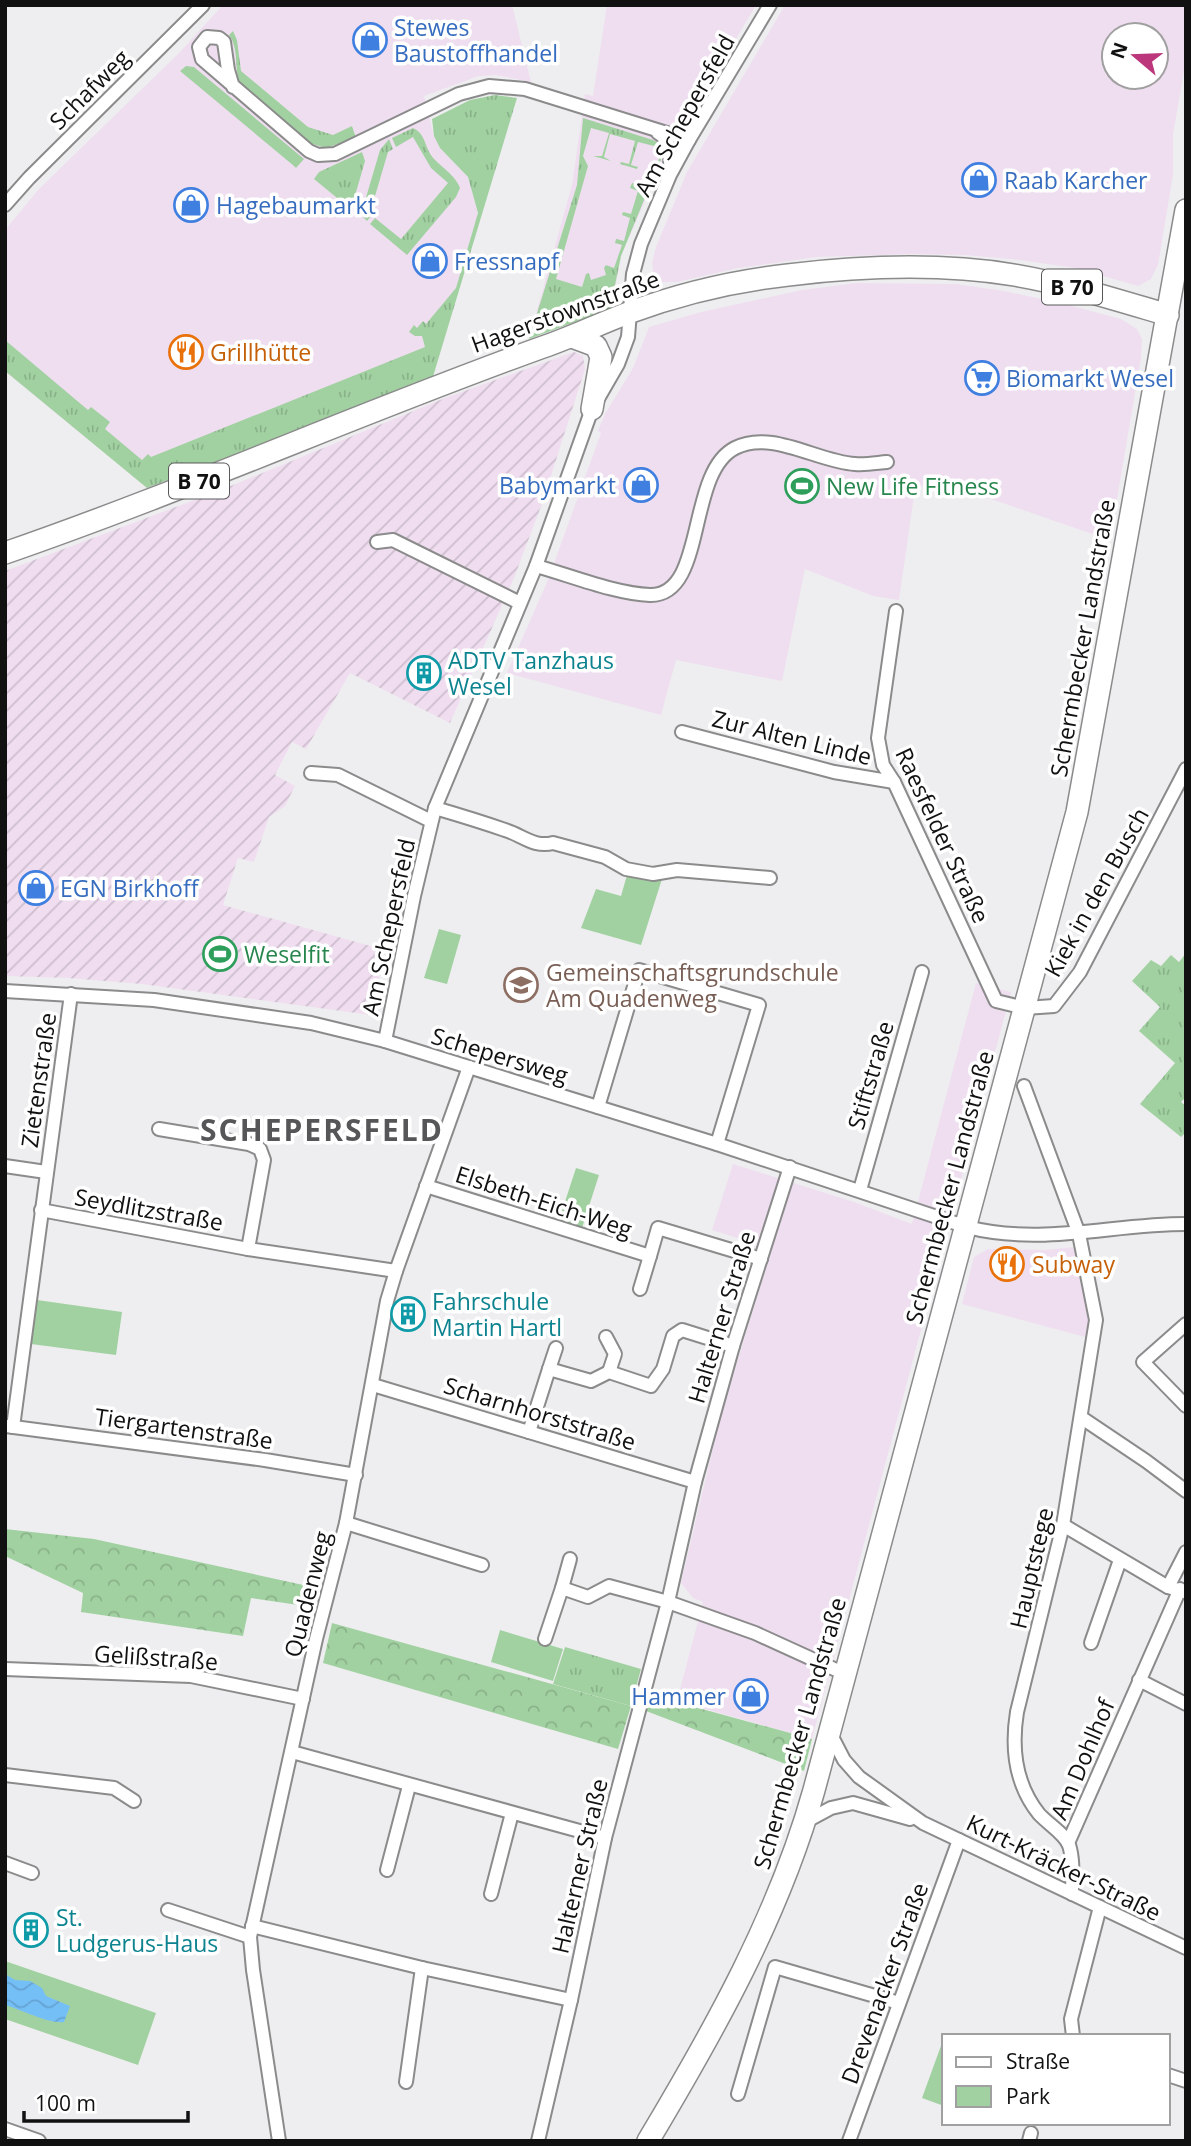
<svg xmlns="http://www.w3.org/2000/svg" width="1191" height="2146" font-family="'Open Sans',sans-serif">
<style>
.commercial{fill:#efdef0;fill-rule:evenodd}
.industrial{fill:url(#industrial-furrows)}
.grass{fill:url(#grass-tufts)}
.forest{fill:url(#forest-crowns)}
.park{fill:#a2d1a1}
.water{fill:url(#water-waves)}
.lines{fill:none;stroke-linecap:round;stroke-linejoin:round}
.street-casing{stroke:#8b8b8c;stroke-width:16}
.primary-casing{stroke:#8b8b8c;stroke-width:24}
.street{stroke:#fff;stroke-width:12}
.primary{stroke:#fff;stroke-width:21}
.labels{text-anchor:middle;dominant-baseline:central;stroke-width:7;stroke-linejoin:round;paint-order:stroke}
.shield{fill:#fff;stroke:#585859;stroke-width:2}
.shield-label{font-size:21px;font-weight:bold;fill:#111112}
.shop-label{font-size:23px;fill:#366cbe;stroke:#fff;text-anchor:start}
.street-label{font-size:23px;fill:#111112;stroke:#fff}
.food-label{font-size:23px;fill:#c56008;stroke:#fff;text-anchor:start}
.leisure-label{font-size:23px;fill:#27864d;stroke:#fff;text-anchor:start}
.culture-label{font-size:23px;fill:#0d838f;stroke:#fff;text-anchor:start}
.education-label{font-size:23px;fill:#785e54;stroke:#fff;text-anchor:start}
.district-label{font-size:30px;font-weight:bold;letter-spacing:2px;fill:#565658;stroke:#fff}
</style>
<defs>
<pattern id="industrial-furrows" width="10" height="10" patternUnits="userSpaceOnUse" patternTransform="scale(1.75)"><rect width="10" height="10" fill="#f0def0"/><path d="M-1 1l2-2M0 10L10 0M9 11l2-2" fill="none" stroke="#cdbdcd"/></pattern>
<pattern id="grass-tufts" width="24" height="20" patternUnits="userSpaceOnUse" patternTransform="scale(1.75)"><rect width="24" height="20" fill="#a2d1a1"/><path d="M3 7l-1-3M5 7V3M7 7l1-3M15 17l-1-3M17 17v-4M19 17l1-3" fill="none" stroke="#8ab28a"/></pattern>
<pattern id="forest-crowns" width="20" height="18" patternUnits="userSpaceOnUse" patternTransform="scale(1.75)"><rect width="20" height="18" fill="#a2d1a1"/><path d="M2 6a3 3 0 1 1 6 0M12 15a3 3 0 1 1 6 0" fill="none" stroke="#8ab28a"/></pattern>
<pattern id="water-waves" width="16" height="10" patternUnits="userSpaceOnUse" patternTransform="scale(1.75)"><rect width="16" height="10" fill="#75bff7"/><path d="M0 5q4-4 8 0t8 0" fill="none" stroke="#64a3d3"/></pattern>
</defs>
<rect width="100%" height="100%" fill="#eeeef0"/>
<g class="commercial">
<path d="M223,5h289l19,77 -35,-7 -17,1 -55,20 10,40 6,12 28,29 10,36 -46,160 -285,115 -142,-117v-141l34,-41 139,-135z"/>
<path d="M607,5h149l-83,141h-4l-48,110 -9,49 -83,34 43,-154 13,-91 8,2z"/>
<path d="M785,5h401v54l-13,76v40l-15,90 -7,14 -13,7 -63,-18 -55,-8 -55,-5 -52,-1 -96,3 -79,11 -61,14h-14l-9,-4 -2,-15 4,-16 31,-75zM1156,35v42h-42v-42z"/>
<path d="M857,283l99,1 48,7 57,12 60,16 16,10 5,10 -1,19 -31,182 -125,-43 -3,2 -53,-21 -15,18 -15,104 -26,-4 -68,-27 -23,112 -106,-21 -15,55 -154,-42 41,-93 53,-147 -3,-2 7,-17 28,-46 16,-41 52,-15 101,-22z"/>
<path d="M976,983l35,9 -199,747 -135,-38 26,-99 -10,-4 -12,-15 40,-169 51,-165 -60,-19 21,-66 121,38 58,22z"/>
<path d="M1074,1247l4,2 13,69 -2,20 -127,-34 12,-47 14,-8 57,1z"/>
</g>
<path class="industrial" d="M574,352l9,4 2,13 -42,132 -29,77 -64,145 -100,-50 -44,76 -14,-7 -17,33 20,11 -10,20 -16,11 -15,45 -16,-4 -15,47 162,45 -14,65 -229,-31 -74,-6 -63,-2v-405l211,-79 229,-94z"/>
<g class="grass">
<path d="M233,31l4,9 4,31 67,56 25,8 19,-9 4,12 -30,10 -17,-5 -68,-58c-8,-15 -1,-35 -12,-50z"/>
<path d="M186,66l8,1 110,92 -8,9 -2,-2 -114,-95z"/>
<path d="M495,95l22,3 -85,282 -285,108 -142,-117v-31l83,70 3,-3 19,15 -5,7 37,31 6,-6 3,3 274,-110 -3,-11h-7l-6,-4 5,-7 3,3 6,-7 3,3 30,-36 22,-75 -10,-36 -28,-29 -6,-12 -2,-17 38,-19z"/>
<path d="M583,118l70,22 5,3 5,11 -8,22 -8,-4 1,-2 7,2 6,-20 -7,-2v-4l-16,-4 -7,23 7,2 -1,2 -17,-5 1,-2 8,2 6,-23 -25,-7 -6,23 7,4 -18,-5h9l7,-23 -18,-5 -8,28 5,10 -32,113 26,8 4,-13 3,-1 2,7 15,-5 -2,-7 2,-3 8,3 8,-23 -7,-2 1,-4 8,2 6,-23 -8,-3 1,-3 8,2 7,-23 -8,-3 2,-5 17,5 -28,68 -11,53 -81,30 48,-154z"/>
<path d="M413,128c11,5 11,14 16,24 8,14 25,20 31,36l-4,9 -49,58 -37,-31 5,-6 26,21 47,-56 -17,-15 -18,-31 -17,10 -4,-9z"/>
<path d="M389,139l4,10 -5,3 -18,61 2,2 -5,6 -4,-4 -1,-6 18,-61z"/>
<path d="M362,152l3,9 -13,45 -4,1 -34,-28 5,-7z"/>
<path d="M1186,953v144l-5,5 5,4v26l-5,5 -41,-33 35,-41 -36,-32 21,-24 -28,-26 19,-21 10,6 10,-11 8,7z"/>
<path d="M565,1647l76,22 -10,37 -78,-22z"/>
</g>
<g class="forest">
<path d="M5,1529l89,10 223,49 -5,19 -61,-9 -8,38 -162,-24 2,-19 -78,-37z"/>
<path d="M332,1623l299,83 -13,43 -295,-86z"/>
<path d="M651,1695l161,44 -8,32 -158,-60z"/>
</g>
<g class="park">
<path d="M627,875l35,4 -21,66 -60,-17 15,-39 25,7z"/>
<path d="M439,929l22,6 -14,49 -23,-6z"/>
<path d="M576,1168l23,7 -18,56 -23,-8z"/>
<path d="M37,1300l85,12 -6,43 -85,-11z"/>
<path d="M500,1630l63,19 -10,32 -62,-19z"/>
<path d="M5,1961l151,52 -18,52 -133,-46z"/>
<path d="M942,2043l2,1v62l-22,-8z"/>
</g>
<path class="water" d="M5,1974l10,6 15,1 12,7 4,8 24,10 -6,16c-15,2 -42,-12 -59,-17z"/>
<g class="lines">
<g class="street-casing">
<g id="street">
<path d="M233,87l-5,-17 -4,-28 -5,-4 -12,-1 -8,10 3,12 107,92 9,4 17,-1 124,-60 30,-8 36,3 164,51"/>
<path d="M658,133c15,8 12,25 12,40"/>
<path d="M5,205l24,-27 174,-173"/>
<path d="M377,542l16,-2 127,63"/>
<path d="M536,566c33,9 80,28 114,29 57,1 36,-122 85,-147 36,-19 83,14 120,16 10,1 21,-1 32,-2"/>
<path d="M896,611l-18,127 5,27 11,17 102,219 29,7 29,-2 26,-34 106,-203"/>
<path d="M682,732l152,40 60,10"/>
<path d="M311,773l27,2 93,46"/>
<path d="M435,808c24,7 47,14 70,22 17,5 29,18 48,13l52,14 21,12 27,5 24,-4 93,8"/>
<path d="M5,991l149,9 157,23 74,18 332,103 250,83c75,19 144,-3 219,-3"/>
<path d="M385,1041l29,-145 21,-88 101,-242 56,-157 26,-45 10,-27 5,-63 8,-30 29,-69 19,-35 81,-135"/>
<path d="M1024,1086l55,148 17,86 -33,205 -46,187c-6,37 -2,72 22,102 9,10 25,19 30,31 5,15 3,34 3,49"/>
<path d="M598,1107l41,-137 120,35 -42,139"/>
<path d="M159,1129l90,15 11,5 4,11 -16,89"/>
<path d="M5,1166l41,6"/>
<path d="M426,1186l224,70 8,-28 103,31"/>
<path d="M860,1190l62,-218"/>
<path d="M41,1210l207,39 148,22"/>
<path d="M640,1289l10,-33"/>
<path d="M1186,1324l-43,38 43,44"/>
<path d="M606,1337l9,17 -6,18"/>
<path d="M549,1369l7,-21"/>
<path d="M373,1385l322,97"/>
<path d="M1082,1418l64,43 40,30"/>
<path d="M6,1426l259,34 91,15"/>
<path d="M13,1427l58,-433"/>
<path d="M529,1432l20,-63 42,12 18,-9 42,14 12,-17 10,-33 9,-6 51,16"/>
<path d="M346,1523l136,42"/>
<path d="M1063,1525l105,62 17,5"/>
<path d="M1168,1587l18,-35"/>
<path d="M562,1588l8,-29"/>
<path d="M545,1639l17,-51 26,9 21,-11 59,16 87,31 90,41"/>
<path d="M1091,1643l29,-83"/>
<path d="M5,1669l186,7 112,23"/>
<path d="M1139,1680l47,24"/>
<path d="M830,1733l14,27 15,17 64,46 263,125"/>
<path d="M292,1752l313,86"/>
<path d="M5,1775l109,13 20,13"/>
<path d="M805,1822l26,-14 22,-5 57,16"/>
<path d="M1068,1843l112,-254"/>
<path d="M5,1863l27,10"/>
<path d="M387,1870l22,-84"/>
<path d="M491,1894l21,-81"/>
<path d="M168,1910l82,27"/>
<path d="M252,1926l170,42 149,32"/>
<path d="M1073,2036l-2,-17 29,-112"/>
<path d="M1168,2075l18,6"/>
<path d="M406,2082l16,-114"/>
<path d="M738,2094l37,-127 124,36"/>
<path d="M5,2129l34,12"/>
<path d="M279,2141l-26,-171 -3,-33 66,-298 30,-116 41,-222 9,-30 73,-204"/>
<path d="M538,2141l33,-141 34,-162 63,-236 27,-120 38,-136 57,-179"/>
<path d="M849,2141l110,-301"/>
<path d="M1029,2141l2,-8"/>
</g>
</g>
<g class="primary-casing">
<g id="primary">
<path d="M572,337l24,9 5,11 -9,52"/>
<path d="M5,553c182,-63 357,-141 538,-206 29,-10 56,-23 85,-34 51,-19 106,-32 160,-38 74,-9 153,-12 226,0 53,9 103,25 154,40"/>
<path d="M648,2141c67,-112 131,-226 166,-351l263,-978 109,-602"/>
</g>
</g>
<use href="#street" class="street"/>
<use href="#primary" class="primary"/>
</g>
<defs>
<g id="shop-ring" transform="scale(1.75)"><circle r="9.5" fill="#fff" stroke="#3f7fe0" stroke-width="1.5"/><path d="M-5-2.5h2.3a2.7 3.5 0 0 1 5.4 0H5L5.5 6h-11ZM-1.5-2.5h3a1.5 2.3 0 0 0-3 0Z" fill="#3f7fe0"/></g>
<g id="restaurant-ring" transform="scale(1.75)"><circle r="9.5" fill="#fff" stroke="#e8710a" stroke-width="1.5"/><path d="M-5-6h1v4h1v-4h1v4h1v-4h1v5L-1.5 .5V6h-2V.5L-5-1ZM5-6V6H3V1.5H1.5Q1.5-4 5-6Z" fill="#e8710a"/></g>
<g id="supermarket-ring" transform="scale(1.75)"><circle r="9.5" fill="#fff" stroke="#3f7fe0" stroke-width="1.5"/><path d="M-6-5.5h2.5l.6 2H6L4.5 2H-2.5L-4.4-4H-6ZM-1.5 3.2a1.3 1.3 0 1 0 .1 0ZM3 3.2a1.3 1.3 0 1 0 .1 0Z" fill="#3f7fe0"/></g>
<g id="stadium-ring" transform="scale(1.75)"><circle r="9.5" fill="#fff" stroke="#2e9e5b" stroke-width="1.5"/><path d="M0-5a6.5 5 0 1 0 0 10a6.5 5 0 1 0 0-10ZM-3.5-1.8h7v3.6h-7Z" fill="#2e9e5b"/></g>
<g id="building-ring" transform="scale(1.75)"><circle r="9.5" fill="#fff" stroke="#0f9aa8" stroke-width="1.5"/><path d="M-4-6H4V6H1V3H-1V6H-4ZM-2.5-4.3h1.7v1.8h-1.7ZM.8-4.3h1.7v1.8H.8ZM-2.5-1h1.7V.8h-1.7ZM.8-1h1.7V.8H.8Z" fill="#0f9aa8"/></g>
<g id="school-ring" transform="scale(1.75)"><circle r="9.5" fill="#fff" stroke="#8d6e63" stroke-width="1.5"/><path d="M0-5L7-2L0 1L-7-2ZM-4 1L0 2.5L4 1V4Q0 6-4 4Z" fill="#8d6e63"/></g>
</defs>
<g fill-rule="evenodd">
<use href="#shop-ring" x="370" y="40"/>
<use href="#shop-ring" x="979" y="180"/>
<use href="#shop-ring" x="191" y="205"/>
<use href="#shop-ring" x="430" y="261"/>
<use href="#restaurant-ring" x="186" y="352"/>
<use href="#supermarket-ring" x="982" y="378"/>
<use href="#shop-ring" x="641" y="485"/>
<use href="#stadium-ring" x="802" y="486"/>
<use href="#building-ring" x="424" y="673"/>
<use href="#shop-ring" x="36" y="888"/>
<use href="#stadium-ring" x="220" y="954"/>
<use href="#school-ring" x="521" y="985"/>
<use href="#restaurant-ring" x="1007" y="1264"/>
<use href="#building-ring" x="408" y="1314"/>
<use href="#shop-ring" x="751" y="1696"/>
<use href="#building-ring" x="31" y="1930"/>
</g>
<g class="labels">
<g class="shield">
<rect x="1042" y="269.5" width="60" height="35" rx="5"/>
<rect x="169" y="463.5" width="60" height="35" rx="5"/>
</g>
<g class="shield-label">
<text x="1072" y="287">B 70</text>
<text x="199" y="481">B 70</text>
</g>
<g class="shop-label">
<text x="394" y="27">Stewes<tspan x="394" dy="26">Baustoffhandel</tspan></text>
<text x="1004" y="180">Raab Karcher</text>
<text x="216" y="205">Hagebaumarkt</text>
<text x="454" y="261">Fressnapf</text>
<text x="1006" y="378">Biomarkt Wesel</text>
<text x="616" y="485" text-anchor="end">Babymarkt</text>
<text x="60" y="888">EGN Birkhoff</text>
<text x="726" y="1696" text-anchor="end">Hammer</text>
</g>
<g class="street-label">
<text transform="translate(89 89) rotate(-45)">Schafweg</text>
<text transform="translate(684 115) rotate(-61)">Am Schepersfeld</text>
<text transform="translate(565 311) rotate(-20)">Hagerstownstraße</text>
<text transform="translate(1082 638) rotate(-80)">Schermbecker Landstraße</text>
<text transform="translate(792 737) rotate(14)">Zur Alten Linde</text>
<text transform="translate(943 835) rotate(65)">Raesfelder Straße</text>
<text transform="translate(1096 892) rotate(-61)">Kiek in den Busch</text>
<text transform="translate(388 927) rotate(-78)">Am Schepersfeld</text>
<text transform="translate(500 1055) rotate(17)">Schepersweg</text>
<text transform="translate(870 1075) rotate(-74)">Stiftstraße</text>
<text transform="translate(38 1080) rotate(-82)">Zietenstraße</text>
<text transform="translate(949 1187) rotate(-75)">Schermbecker Landstraße</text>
<text transform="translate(544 1201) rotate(18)">Elsbeth-Eich-Weg</text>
<text transform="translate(149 1209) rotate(10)">Seydlitzstraße</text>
<text transform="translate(721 1317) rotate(-73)">Halterner Straße</text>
<text transform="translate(540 1413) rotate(17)">Scharnhorststraße</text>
<text transform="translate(184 1428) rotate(8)">Tiergartenstraße</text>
<text transform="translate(1031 1568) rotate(-77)">Hauptstege</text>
<text transform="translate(307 1594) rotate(-76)">Quadenweg</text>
<text transform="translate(156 1657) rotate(4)">Gelißstraße</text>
<text transform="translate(799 1733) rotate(-74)">Schermbecker Landstraße</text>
<text transform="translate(1082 1759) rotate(-67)">Am Dohlhof</text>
<text transform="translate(579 1866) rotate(-77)">Halterner Straße</text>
<text transform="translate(1064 1867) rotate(26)">Kurt-Kräcker-Straße</text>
<text transform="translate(884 1983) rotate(-70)">Drevenacker Straße</text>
</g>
<g class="food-label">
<text x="210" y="352">Grillhütte</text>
<text x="1032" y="1264">Subway</text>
</g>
<g class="leisure-label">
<text x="826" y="486">New Life Fitness</text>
<text x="244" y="954">Weselfit</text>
</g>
<g class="culture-label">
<text x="448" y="660">ADTV Tanzhaus<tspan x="448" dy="26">Wesel</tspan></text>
<text x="432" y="1301">Fahrschule<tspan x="432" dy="26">Martin Hartl</tspan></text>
<text x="56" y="1917">St.<tspan x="56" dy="26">Ludgerus-Haus</tspan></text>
</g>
<g class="education-label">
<text x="546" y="972">Gemeinschaftsgrundschule<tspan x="546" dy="26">Am Quadenweg</tspan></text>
</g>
<g class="district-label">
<text x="322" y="1129">SCHEPERSFELD</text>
</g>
</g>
<rect width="1191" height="2146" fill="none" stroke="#111112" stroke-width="14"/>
<rect x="942" y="2034" width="228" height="91" fill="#ffffff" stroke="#a0a0a0" stroke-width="2"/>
<rect x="956" y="2057" width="35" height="10" fill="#ffffff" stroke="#a0a0a0" stroke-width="2"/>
<text x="1006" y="2069" font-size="21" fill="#111112">Straße</text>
<rect x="956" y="2086" width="35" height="21" fill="#a2d1a1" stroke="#a0a0a0" stroke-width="2"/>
<text x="1006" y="2104" font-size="21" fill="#111112">Park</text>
<g transform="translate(1135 56) rotate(289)"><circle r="33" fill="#ffffff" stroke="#a0a0a0" stroke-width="2"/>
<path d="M0-5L12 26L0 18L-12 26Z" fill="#bb367a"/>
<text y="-10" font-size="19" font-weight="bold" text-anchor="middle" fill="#111112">N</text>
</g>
<path d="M24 2111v10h164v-10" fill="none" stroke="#111112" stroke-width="3.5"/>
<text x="35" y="2111" font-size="21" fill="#111112" stroke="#ffffff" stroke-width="5" paint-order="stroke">100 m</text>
</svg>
